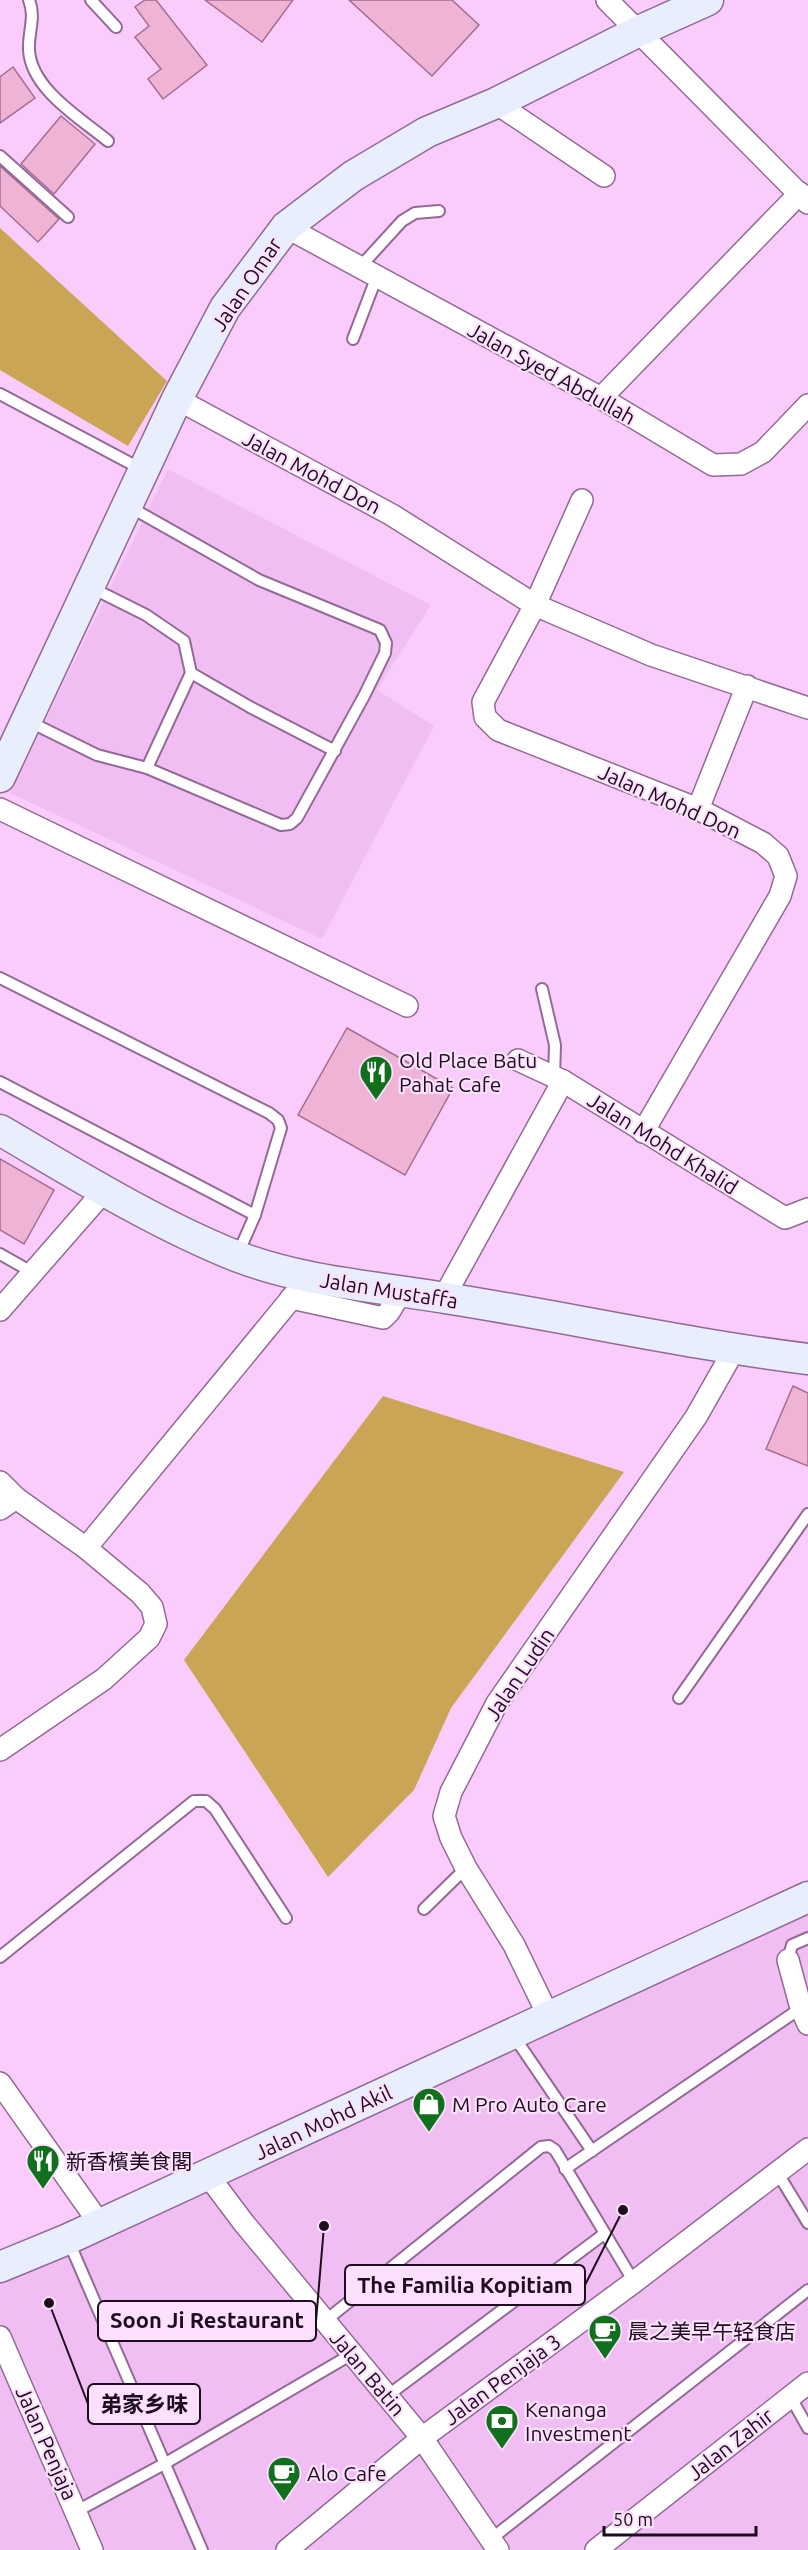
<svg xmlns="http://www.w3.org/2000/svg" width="808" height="2550" font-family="Ubuntu,'Noto Sans SC',sans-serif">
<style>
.built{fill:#f1bef4}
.green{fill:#caa555}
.building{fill:#efb3d5;stroke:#a56e8e;stroke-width:1.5}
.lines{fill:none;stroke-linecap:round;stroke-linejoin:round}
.lane-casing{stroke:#936a96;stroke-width:14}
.street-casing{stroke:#936a96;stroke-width:24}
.secondary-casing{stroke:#936a96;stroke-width:33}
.lane{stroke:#fff;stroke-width:10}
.street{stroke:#fff;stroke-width:21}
.secondary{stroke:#e8eefc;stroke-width:30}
.labels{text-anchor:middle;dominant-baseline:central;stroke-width:4.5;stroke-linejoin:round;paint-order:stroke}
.street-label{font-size:21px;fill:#1d0d1e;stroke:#fce0fd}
.poi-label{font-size:21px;fill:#1d0d1e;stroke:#fce0fd;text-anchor:start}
.leader{fill:none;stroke:#1d0d1e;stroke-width:2}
.callout-dot{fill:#1d0d1e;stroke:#fce0fd;stroke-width:2}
.callout{fill:#fce0fd;stroke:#1d0d1e;stroke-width:2}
.callout-label{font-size:22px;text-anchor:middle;font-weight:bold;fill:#1d0d1e}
</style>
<rect width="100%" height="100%" fill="#faccfc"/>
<g class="built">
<path d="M168,469l263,136 -54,85 57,36 -112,213 -312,-146z"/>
<path d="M808,1911v639h-808v-272z"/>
</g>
<g class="green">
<path d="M0,228l167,153 -39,65 -128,-76z"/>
<path d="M383,1396l241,76 -173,236 -37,82 -86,87 -144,-217z"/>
</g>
<g class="building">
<path d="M145,0h11l51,65 -44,34 -15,-20 13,-10 -26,-32 14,-11 -14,-19z"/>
<path d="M205,0h88l-31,42z"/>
<path d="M349,0h103l27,25 -47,51z"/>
<path d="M13,67l22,31 -35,25v-46z"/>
<path d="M61,116l34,28 -41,50 -33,-30z"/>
<path d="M0,166l59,53 -21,23 -38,-36z"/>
<path d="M347,1028l106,60 -48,87 -107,-60z"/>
<path d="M0,1159l54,31 -30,54 -24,-14z"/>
<path d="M793,1386l15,7v73l-42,-17z"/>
</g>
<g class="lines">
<g class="lane-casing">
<g id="lane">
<path d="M29,0c7,17 -1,32 0,50 2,39 51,68 79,91"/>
<path d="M91,0l25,27"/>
<path d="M0,156l68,61"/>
<path d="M360,267l42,-46 13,-8 24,-2"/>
<path d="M353,339l24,-63"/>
<path d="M0,394l143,76"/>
<path d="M92,588l54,27 38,26 7,32 59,34 85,44"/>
<path d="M28,721l69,34 50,13 134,57 9,-1 7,-6 67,-122 21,-43 1,-10 -6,-13 -121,-50 -131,-74"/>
<path d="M147,768l44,-95"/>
<path d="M0,978l269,135 9,7 3,8 -26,87 -18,41"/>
<path d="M542,989l13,56 -1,32"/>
<path d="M0,1082l255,133"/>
<path d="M0,1254l32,18"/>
<path d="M679,1698l129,-184"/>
<path d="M424,1909l42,-41"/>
<path d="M0,1957l194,-156h12l9,8 71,109"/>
<path d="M788,1960l4,-15 16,-7"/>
<path d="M513,2035l79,116"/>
<path d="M565,2169l236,-161"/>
<path d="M777,2172l31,51"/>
<path d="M69,2242l133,308"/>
<path d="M325,2321l216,-174 8,-1 6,4 79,132"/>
<path d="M387,2396l217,-162"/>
<path d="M790,2396l18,32"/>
<path d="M77,2511l87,-47 188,-110"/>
<path d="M491,2539l317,-249"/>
</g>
</g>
<g class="street-casing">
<g id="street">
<path d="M607,0l201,203"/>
<path d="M496,103l108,73"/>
<path d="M286,227l315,171 112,67 28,-1 22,-12 45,-47"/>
<path d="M601,398l199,-205"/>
<path d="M177,399l215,116 143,90 116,50 157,53"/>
<path d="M582,500l-47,105 -52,97 2,15 13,13 200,79 65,34 15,13 8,20 -6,20 -137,236"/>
<path d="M0,809l407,197"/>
<path d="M698,809l49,-123"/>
<path d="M518,1060l45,21 222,137 23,-9"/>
<path d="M444,1297l119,-216"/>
<path d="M291,1298l92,20 6,-6 12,-20"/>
<path d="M0,1310l104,-119"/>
<path d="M0,1482l16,16 70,50 54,45 12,14 4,17 -7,14 -45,41 -104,71"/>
<path d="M0,1509l16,-11"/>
<path d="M86,1548l223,-271"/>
<path d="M788,1960l13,48 7,16"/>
<path d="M549,2017l-35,-72 -48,-77 -15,-30 -7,-22 7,-24 46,-89 199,-286 38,-67"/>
<path d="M0,2083l100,141"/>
<path d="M207,2174l36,48 179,216 76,112"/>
<path d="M0,2337l92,213"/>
<path d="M287,2550l135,-112 212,-156 174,-133"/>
<path d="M596,2550l212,-167"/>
</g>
</g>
<g class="secondary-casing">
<g id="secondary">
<path d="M0,777l177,-378 48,-91 61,-81 67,-51 74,-44 69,-29 143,-72 69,-31"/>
<path d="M0,1130c77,45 154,93 236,126 67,26 139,30 209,42 122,19 241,46 363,61"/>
<path d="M0,2267l68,-28 740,-342"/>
</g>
</g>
<use href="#lane" class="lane"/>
<use href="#street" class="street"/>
<use href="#secondary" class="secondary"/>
</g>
<defs>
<g id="restaurant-pin" transform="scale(1.725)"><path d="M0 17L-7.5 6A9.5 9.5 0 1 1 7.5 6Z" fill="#10701e" stroke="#fce0fd"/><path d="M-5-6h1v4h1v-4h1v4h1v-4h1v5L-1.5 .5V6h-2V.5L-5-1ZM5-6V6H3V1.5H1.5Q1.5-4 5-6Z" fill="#fff"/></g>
<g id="shop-pin" transform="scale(1.725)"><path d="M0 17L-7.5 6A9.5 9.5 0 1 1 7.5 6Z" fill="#10701e" stroke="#fce0fd"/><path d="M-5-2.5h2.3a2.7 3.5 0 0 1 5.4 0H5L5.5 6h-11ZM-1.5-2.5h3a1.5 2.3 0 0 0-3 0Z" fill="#fff"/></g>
<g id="cafe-pin" transform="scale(1.725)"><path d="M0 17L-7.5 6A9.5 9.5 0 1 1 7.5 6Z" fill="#10701e" stroke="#fce0fd"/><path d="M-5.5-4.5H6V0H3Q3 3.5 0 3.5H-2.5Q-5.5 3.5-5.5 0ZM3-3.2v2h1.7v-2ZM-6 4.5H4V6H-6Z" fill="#fff"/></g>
<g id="bank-pin" transform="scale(1.725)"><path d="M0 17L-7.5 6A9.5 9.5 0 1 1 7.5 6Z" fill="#10701e" stroke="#fce0fd"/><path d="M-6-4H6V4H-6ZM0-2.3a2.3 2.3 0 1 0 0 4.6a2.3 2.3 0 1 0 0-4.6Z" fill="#fff"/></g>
</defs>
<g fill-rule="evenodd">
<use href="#restaurant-pin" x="376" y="1072"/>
<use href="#shop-pin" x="429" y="2104"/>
<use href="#restaurant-pin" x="43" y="2161"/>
<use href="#cafe-pin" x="605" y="2331"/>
<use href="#bank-pin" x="502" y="2421"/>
<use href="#cafe-pin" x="284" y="2473"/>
</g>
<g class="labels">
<g class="street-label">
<text transform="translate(246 284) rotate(-56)">Jalan Omar</text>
<text transform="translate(552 373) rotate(29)">Jalan Syed Abdullah</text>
<text transform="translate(312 472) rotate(28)">Jalan Mohd Don</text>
<text transform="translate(670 801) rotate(24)">Jalan Mohd Don</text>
<text transform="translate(663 1143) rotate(32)">Jalan Mohd Khalid</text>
<text transform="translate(389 1290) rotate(9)">Jalan Mustaffa</text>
<text transform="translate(519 1674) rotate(-56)">Jalan Ludin</text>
<text transform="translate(323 2122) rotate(-25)">Jalan Mohd Akil</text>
<text transform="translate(368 2373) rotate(50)">Jalan Batin</text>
<text transform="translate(502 2379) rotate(-36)">Jalan Penjaja 3</text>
<text transform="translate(47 2443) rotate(66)">Jalan Penjaja</text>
<text transform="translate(730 2444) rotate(-38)">Jalan Zahir</text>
</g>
<g class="poi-label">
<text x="399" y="1060">Old Place Batu<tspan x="399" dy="24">Pahat Cafe</tspan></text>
<text x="452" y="2104">M Pro Auto Care</text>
<text x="66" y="2161">新香檳美食閣</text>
<text x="628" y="2331">晨之美早午轻食店</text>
<text x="525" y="2409">Kenanga<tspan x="525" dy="24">Investment</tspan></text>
<text x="307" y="2473">Alo Cafe</text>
</g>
</g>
<path class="leader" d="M623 2210L585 2285M324 2226L316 2321M49 2303L88 2404"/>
<g class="callout-dot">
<circle cx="623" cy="2210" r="6"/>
<circle cx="324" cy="2226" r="6"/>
<circle cx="49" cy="2303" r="6"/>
</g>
<g class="callout">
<rect x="345" y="2265" width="240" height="40" rx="6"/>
<rect x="98" y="2301" width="218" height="40" rx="6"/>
<rect x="88" y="2384" width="112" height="40" rx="6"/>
</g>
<g class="callout-label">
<text x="465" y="2293">The Familia Kopitiam</text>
<text x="207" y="2328">Soon Ji Restaurant</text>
<text x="144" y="2412">弟家乡味</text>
</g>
<path d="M604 2526v9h152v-9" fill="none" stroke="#1d0d1e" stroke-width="3"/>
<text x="613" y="2526" font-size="18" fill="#1d0d1e" stroke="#fce0fd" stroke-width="4.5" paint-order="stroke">50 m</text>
</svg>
